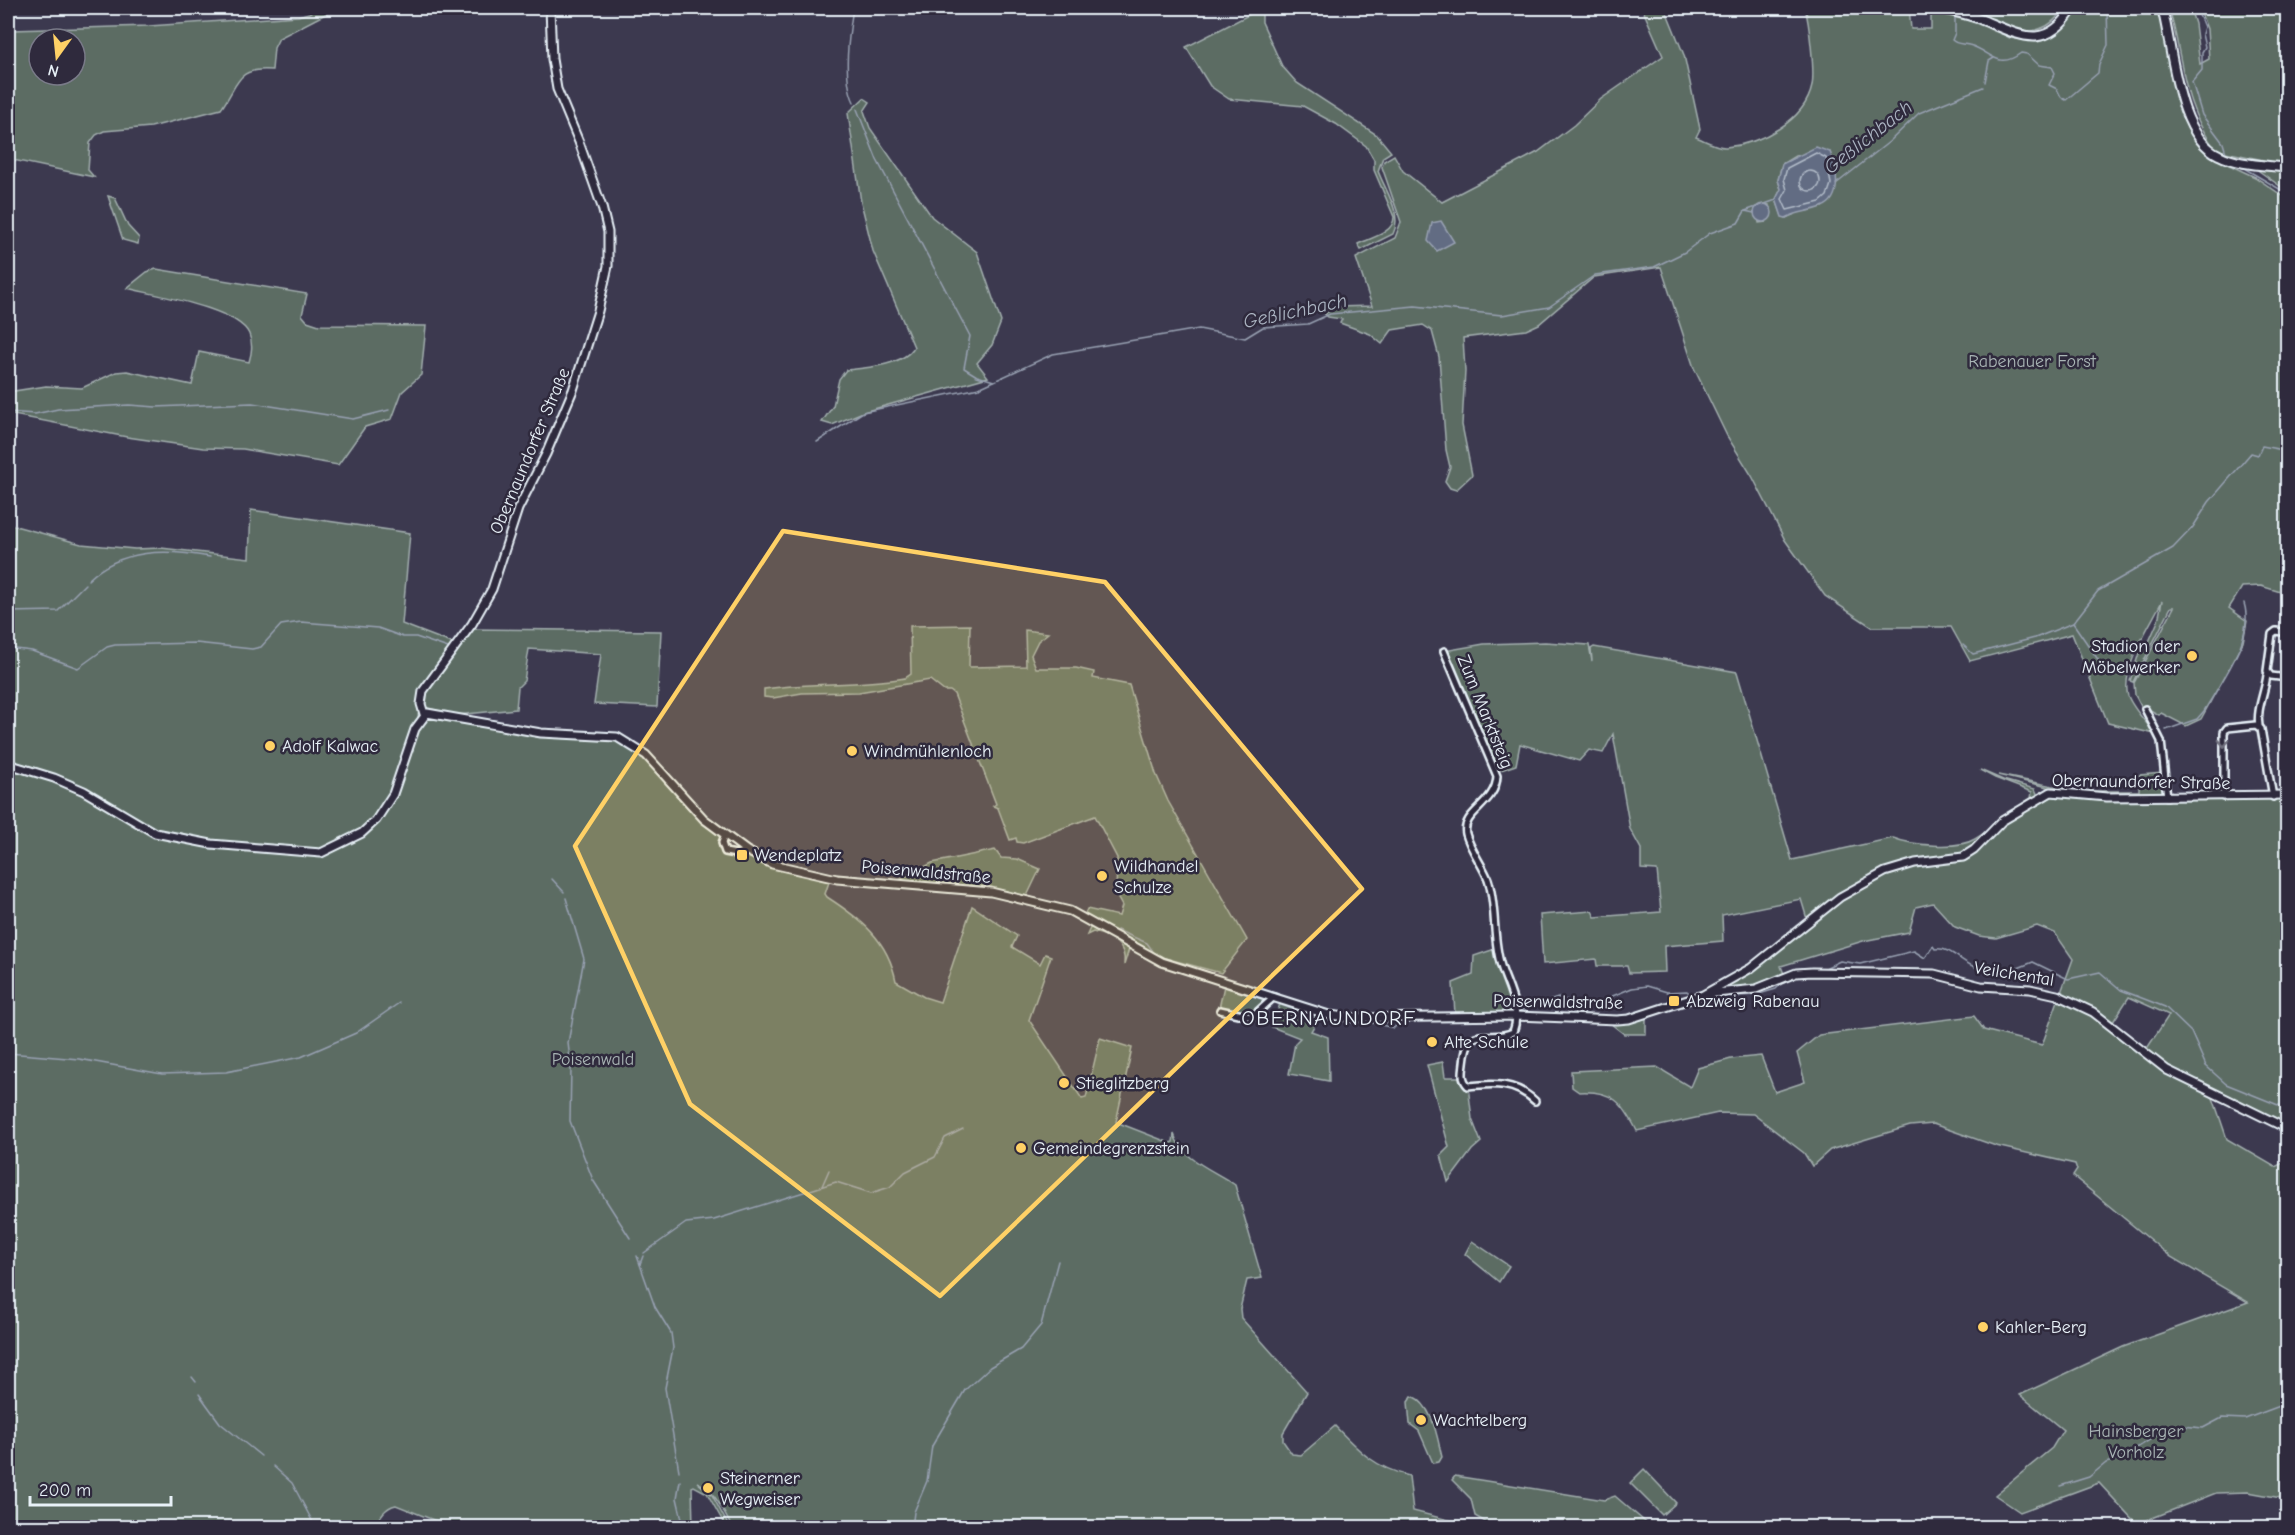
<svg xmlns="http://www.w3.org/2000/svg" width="2295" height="1535" font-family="'Comic Neue',sans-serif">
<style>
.green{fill:#5c6c64;stroke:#a2aeae;stroke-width:1.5;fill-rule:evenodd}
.water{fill:#626c83;stroke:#98a1b2;stroke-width:1.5}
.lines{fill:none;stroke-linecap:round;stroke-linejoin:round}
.shore{stroke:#b2bcc9;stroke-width:1.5}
.stream{stroke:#98a1b2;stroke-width:1.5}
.minor-casing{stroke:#e8f1f8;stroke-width:10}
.tertiary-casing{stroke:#e8f1f8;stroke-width:11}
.secondary-casing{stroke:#e8f1f8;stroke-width:12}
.minor{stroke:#2f2a3d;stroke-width:5}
.tertiary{stroke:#2f2a3d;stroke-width:7}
.secondary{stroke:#2f2a3d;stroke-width:8}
.oneway{stroke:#70707e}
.marked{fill:#ffd166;fill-opacity:0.2;stroke:#ffd166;stroke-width:4.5;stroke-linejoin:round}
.poi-dot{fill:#ffd166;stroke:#2f2a3d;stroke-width:2}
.labels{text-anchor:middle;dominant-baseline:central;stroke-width:5;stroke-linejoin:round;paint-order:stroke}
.park-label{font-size:18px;fill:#a9b5b5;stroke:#2f2a3d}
.street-label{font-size:18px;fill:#e8f1f8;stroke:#2f2a3d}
.poi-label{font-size:18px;fill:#e8f1f8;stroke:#2f2a3d;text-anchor:start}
.water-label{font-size:20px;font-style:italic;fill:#acb5c3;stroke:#2f2a3d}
.quarter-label{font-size:21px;letter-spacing:1.5px;fill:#e8f1f8;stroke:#2f2a3d}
</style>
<rect width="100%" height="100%" fill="#3c394f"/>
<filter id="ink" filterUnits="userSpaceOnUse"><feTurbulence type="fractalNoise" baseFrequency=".0167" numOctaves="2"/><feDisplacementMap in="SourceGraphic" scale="12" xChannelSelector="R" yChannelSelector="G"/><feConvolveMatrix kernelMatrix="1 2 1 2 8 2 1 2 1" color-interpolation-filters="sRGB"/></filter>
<g filter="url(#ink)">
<g class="green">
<path d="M317,8h20l-58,30 -5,10 -2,22c-36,-3 -33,14 -51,39l-70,18 -47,4 -8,4 -6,8 -2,27 6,7 -86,-18v-119l4,-10 137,-4 149,-10 11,-3zM39,39h36v36h-36z"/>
<path d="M1262,8v14l20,44 15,17 80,52 14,17 -8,5 -5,14c7,19 25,43 15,63l-32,16 -3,-6c13,-6 36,-11 36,-27l-20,-47v-10l-8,-14 -30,-22 -33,-18 -74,-7 -19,-13 -24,-39z"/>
<path d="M1642,8h23l19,47 16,74 -4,8c8,3 22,11 30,10 34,-3 79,-26 86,-61 3,-15 -3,-64 -7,-78h104l2,21h20v-17l53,12 26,14 28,4 11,-4 15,-13 12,-17h81l5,11 13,72 16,34 21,32 43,20 32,22v395l-26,-8 -19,1 -13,21 18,13 -4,21 -42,77 -15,7 -25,-13 -2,2 -12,-7 -4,2 -8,-15 -1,-12 40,-76h-3l-38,75 -3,-1 11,-34 3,2 3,-3 11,-25 4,-20c-11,23 -42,68 -34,95 5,13 19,27 27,38l-47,-11 -36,-89 -102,27 -19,-34h-79l-47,-31 -40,-56 -33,-64 -25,-40 -33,-68 -33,-101 -67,10 -55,47 -13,6 -63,8 2,33 -3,54 10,50 -16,15 -6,-2 -5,-7 5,-14 -4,-17 -7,-93 -7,-26 -9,-6 -31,5 -10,14 -12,-10 -30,-11 2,-4 -14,-2 -3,-3 10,-7 37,-1 -16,-48 39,-20 6,-16 -19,-55 2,-6 10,-6 9,16 39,31 96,-50 36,-27 27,-26 62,-43zM1830,152l7,32 -15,23 -16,2 -20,9 -4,-2 -6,-17 5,-10 -3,-9 4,-16 13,-8zM1765,204l4,1 -3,17 -7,1 -3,-16z"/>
<path d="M1975,8h89c-17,27 -38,27 -66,15 -8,-3 -19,-8 -23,-15z"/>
<path d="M2169,8h21l5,16 5,40 9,-5 -2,-30 -8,-21h88v157l-71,-15c-35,-46 -32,-90 -47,-142z"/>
<path d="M864,98l6,4 -6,9 6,17 62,89 45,35 24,70 -9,23 -15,18 11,14 -125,35 -31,13 -10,-3 11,-16 6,-27 7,-9c19,-2 57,-4 68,-23l-41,-96 -12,-49 -13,-89z"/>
<path d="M2252,166l35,5v20z"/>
<path d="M108,196l7,2 13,28 11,12 -1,6 -15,-4z"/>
<path d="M156,269l151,25 -5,21 5,6 12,4 107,1 -5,49 -19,17 -10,27 -27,8 -27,38 -95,-16 -40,-1 -76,-11 -119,-23v-22l38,-6 36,2 34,-16 11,-1 65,14 7,-33 50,10c3,-10 4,-18 0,-28 -12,-26 -95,-39 -122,-46l20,-16z"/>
<path d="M251,510l159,23 -8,91 52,20 -35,58 -1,16 12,-2 51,10 134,12 16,7 89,90 -1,13c7,8 17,10 26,6l85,25 -5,15 2,3c34,22 61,43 69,84l28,16 16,5 32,-96 45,30 -5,11 28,17 5,-10 6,2 -22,64 53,79 4,-1 14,-60 32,10 -16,74 54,21 3,-1 1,-8c7,26 44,38 61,51l27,93 -15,2 -7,29 1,9 66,74 -24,41v8l9,13 9,1 34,-29c25,26 39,41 74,50l4,35 43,11 6,5h-730c-10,-17 -16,-36 -35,-45l15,13 17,32h-3l-19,-34 -13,-7 -2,1 1,40h-242l-55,-22c-10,2 -18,12 -19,22h-369v-1003l73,20 54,5 26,-1 88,10z"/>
<path d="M970,625l-1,42 57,-1 -1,-36 23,3 -10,8 -7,14 5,13h40l18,4 -1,6 36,7 27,89 12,27 79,139 -26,33 -64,-17 -73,-40 3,-7 32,7 3,-10 -6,-11 1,-37 -22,-42 -72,27 -6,-1 -1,-4 -6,2 -12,-32 -5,-2 3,-2 -42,-110 -4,-3h-6l-14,-11 -71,12 -57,1 -29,5 -9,-1v-8c47,-7 94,-3 141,-11l6,-4 -1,-48z"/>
<path d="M471,629l190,2 -4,76 -63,-3 7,-50 -72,-5 -5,32 -6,6 -2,22 -60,6 -28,-7 -4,-2v-11z"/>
<path d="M1545,642l44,3 3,16 -1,-12 3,-2 143,25 55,188 101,-22c18,7 64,12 82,1 19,-12 36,-29 56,-41l1,-6 -37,-14 -15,-8 23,10 32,9 3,7 13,-4 58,2 -49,-4 -62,-15 80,16h61v-16l25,-2 2,20 29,7 92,-3v332l-76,-37 16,47 48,28 12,-6v338l-39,-7 -32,1 -79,31 -38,-41 -79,29 -25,-17 57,-47 11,-18 -43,-35 103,-48 125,-45 -77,-45 -98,-81 4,-6 -2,-6 -79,-18 -63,-22 -23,2 -80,24 -18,16 -8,-13 -51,-39 -35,-1 -81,18c-14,-28 -24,-41 -58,-39l-7,-5 -1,-16 86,-4 33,20 8,-19 33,-9 30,-3 14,36 30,-10 -8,-29 22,-18 155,-19 10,14 58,15 31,-86 -18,-26 -18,-7 -41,12 -17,-2 -24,-9 -22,-24 -17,4 -7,25 -46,9 -82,25 3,8 -31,12 -34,5 -2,-3 34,-16 62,-57 -6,4 -6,-20 -79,16 1,26 -59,5 1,26 -36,1 -2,-7h-30l-1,-7 -53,5 -3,-49 52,-4 3,6 66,-5 -4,-42 -16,-1v-20l-11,-20 -17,-95 -10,19 -14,-3 -10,11 -59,-17 -4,21 -21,7 -51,-121 40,-7zM2129,997l40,18 -25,38 -33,-28z"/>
<path d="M995,850l6,8 16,1 23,10 -14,29 -44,-10 -85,-7 35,-18z"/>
<path d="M1091,926l39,20 -6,19c3,-21 -13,-29 -31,-33l-6,3z"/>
<path d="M1495,949l16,50v14l-56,1 -2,-31 20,-8 1,-19z"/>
<path d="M1224,986l45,14 -19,15 -31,-7z"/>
<path d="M1281,1001l36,12 1,6 -7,12 17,6 1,44 -40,-7 6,-31 5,-5 -28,-11z"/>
<path d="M1646,1016v18h-22l-13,-10z"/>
<path d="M1443,1062l2,15h17l6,9 4,33 9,23 -9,8 -24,32 -7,-27 8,-8 -22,-82z"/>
<path d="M1472,1241l37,25 -10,16 -34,-28z"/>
<path d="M1412,1396c21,9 25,41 30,61l-3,5 -6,1 -14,-32 -9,-7 -2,-22z"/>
<path d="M1644,1469l32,34 -14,12 -32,-32z"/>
<path d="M1455,1476l149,24 11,-4 36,31h-157l-19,-11 -4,-17 -19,-19z"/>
</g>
<g class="water">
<path d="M1816,147l14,5c7,16 13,47 -8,55 -12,5 -25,4 -36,11l-4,-1 -6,-18 5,-10 -3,-9 4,-16z"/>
<circle cx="1763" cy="213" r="9"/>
<path d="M1441,221l13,21 -17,9 -9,-10 4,-18z"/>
</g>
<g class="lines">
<g class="shore">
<path d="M1816,153l10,5 5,26 -4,12 -7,6 -33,8 -5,-11 5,-9 -3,-11 3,-11z"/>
<circle cx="1810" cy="181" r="10"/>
</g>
<g class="stream">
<path d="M853,8c-4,25 -11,70 1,94"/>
<path d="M2196,8l8,19 -2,7 3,13 -3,5v18l-10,12 10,33 21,28 3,10"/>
<path d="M1955,16v17l-3,7c5,5 10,3 17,5 23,6 28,26 52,8l6,1 12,11 13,2 3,6 -6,12 8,4 4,8 5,3 32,-27 1,-9 9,-19 -1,-37"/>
<path d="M1985,82l4,-21 5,-3"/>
<path d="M857,109l20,51 93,176 -6,32 13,8 17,5"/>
<path d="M2242,167l46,27"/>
<path d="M1836,184l53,-42 30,-29 64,-26"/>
<path d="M1745,211l31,-11"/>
<path d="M8,412l27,2 23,-5 71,-4 27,2 96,-4 101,16 36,-9"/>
<path d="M817,442l46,-30 116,-24 74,-34 146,-25 46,9 18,-11 45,-3 22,-10 85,-8 87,9 47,-8 46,-32 59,-8 31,-15 25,-19 28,-10 7,-12 9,2"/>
<path d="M88,580c33,-32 79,-31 122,-23"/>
<path d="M8,612l50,-1 27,-27"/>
<path d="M2073,623l26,38"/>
<path d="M1963,645l10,9 62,-16 38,-15 25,-32 75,-43 20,-21 16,-25 42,-49 7,2 4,-9 26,5"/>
<path d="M8,648l24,3 46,17 29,-21 8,-2 81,-2 56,6 9,-2 20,-22 20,-3 77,6 25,9h13l32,11"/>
<path d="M2166,730l31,-11 7,-8c17,-29 51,-73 40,-108"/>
<path d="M552,879l12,13"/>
<path d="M566,898l18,61 -16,84 3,25 -1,53 23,59 37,58"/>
<path d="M1117,930l30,13 8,11"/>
<path d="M1823,969l17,-8 20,3 54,-13 11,7 8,-12 2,3c18,-2 27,16 44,19 12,3 21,-3 34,2l20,-8 35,17 32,-7 21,18 44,17 26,25 15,34 20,18 62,25"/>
<path d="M1221,986l47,15"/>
<path d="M1759,994l17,-5 6,-6"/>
<path d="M1732,996l25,-1"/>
<path d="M1697,1001l4,4c9,0 21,-1 27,-8"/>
<path d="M1273,1002l43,16 34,3"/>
<path d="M1519,1011l39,-13 22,5 18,-1 34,-14 15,-2 20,6 20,-1 5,5"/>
<path d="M1364,1021l30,7 6,-7"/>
<path d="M8,1053l71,6 83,15 64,-2 75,-15 55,-24 43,-30"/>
<path d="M822,1186l7,-16"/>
<path d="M644,1253l42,-30 28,-3 122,-38 35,11 19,-6 15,-15 30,-15 10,-19 18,-9"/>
<path d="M637,1256l18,51 16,26 2,15 -8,40 14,83"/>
<path d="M640,1264l3,-8"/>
<path d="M192,1377l4,5"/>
<path d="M199,1394l21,29 41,33"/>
<path d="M273,1466l19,17 24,45"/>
<path d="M680,1481l-3,17 7,30"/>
<path d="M2060,1486l29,-9 17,-14 15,-5 52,-33 30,3 19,-10 23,1 43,-16"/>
<path d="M843,1528l40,-8"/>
<path d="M912,1528l2,-16 13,-31 5,-35 33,-56 25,-23 31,-18 20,-24 17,-64"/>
</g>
<g class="minor-casing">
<g id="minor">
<path d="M1972,8l2,9"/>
<path d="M2288,633l-12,-2 -4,3 -5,37 4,5 17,2"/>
<path d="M1444,651l53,125c-1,29 -36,36 -31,58 4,15 16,30 22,45 9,28 4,59 13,87 6,20 21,44 12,66 -25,12 -45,-12 -49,31 -1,9 -3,16 4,23 26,-3 47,-4 67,15"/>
<path d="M2145,709l16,32 6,56"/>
<path d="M2259,726c-3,-16 6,-34 8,-51"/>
<path d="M2224,797v-65l3,-4 29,-3 5,4 12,68"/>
<path d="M725,835l-3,8 3,9 11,2 11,-3"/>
<path d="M1220,1010l32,7 22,-20"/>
</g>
</g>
<g class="tertiary-casing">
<g id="tertiary">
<path d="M424,714l-3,-10 2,-13 49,-67 20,-35 26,-80 28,-55 27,-64 25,-79 10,-45v-34l-6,-25 -23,-65 -22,-53 -5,-30 -2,-51"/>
<path d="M8,764l46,14 30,13 71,42 56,11 110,9 41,-20 14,-13 17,-26 22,-65 12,-16 114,20 76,4 29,18 58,64 43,32 25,13 65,15 154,13 79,19 92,51 167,53 26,3 160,-2 102,4 12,-1 74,-24 48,-27 89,-71 45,-25 30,-9 48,-6 11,-7 28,-29 49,-29 56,5 181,-2"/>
<path d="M1706,994l50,-5 40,-16 16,-1 122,2 47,12 49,3 27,6 36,17 74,58 121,59"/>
</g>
</g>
<g class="secondary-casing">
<g id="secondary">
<path d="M1940,8c13,3 27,6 40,11 39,16 66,34 93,-11"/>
<path d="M2162,8c11,39 14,127 57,147 19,10 47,10 69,13"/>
</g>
</g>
<use href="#minor" class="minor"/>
<use href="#tertiary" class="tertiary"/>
<use href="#secondary" class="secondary"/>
</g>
<defs><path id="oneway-chevron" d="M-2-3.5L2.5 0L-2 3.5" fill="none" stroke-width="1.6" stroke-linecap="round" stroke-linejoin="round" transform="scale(1.5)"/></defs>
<use class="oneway" href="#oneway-chevron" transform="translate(2224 743) rotate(89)"/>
</g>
<path class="marked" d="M783,531l322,51 257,307 -422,407 -250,-192 -115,-258z"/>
<g class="poi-dot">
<circle cx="2192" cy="656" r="6"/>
<circle cx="270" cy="746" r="6"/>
<circle cx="852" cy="751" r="6"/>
<rect x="736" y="849" width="12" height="12" rx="3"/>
<circle cx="1102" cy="876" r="6"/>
<rect x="1668" y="995" width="12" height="12" rx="3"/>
<circle cx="1432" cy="1042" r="6"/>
<circle cx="1064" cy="1083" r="6"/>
<circle cx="1021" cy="1148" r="6"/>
<circle cx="1983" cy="1327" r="6"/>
<circle cx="1421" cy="1420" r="6"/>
<circle cx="708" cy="1488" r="6"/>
</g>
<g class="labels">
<g class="park-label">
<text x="2032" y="361">Rabenauer Forst</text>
<text x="593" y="1059">Poisenwald</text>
<text x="2136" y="1431">Hainsberger<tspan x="2136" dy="21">Vorholz</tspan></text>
</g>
<g class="street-label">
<text transform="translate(530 451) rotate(-67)">Obernaundorfer Straße</text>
<text transform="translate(1485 712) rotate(68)">Zum Marktsteig</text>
<text transform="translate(2141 782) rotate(1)">Obernaundorfer Straße</text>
<text transform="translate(926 872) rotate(5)">Poisenwaldstraße</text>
<text transform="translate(2014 974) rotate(9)">Veilchental</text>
<text transform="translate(1558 1002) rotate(1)">Poisenwaldstraße</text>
</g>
<g class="poi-label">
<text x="2180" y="646" text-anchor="end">Stadion der<tspan x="2180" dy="21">Möbelwerker</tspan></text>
<text x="282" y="746">Adolf Kalwac</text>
<text x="864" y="751">Windmühlenloch</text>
<text x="754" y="855">Wendeplatz</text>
<text x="1114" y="866">Wildhandel<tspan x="1114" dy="21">Schulze</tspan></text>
<text x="1686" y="1001">Abzweig Rabenau</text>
<text x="1444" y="1042">Alte Schule</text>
<text x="1076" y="1083">Stieglitzberg</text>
<text x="1033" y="1148">Gemeindegrenzstein</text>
<text x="1995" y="1327">Kahler-Berg</text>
<text x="1433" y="1420">Wachtelberg</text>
<text x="720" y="1478">Steinerner<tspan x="720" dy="21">Wegweiser</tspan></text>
</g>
<g class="water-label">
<text transform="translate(1868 137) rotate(-38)">Geßlichbach</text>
<text transform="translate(1295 311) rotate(-12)">Geßlichbach</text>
</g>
<g class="quarter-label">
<text x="1329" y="1018">OBERNAUNDORF</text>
</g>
</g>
<rect width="2295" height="1535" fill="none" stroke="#2f2a3d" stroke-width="30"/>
<rect x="15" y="15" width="2265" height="1505" fill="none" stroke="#e8f1f8" stroke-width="2" filter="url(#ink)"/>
<g transform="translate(57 57) rotate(195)"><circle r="28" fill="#2f2a3d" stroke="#797a88" stroke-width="1.5"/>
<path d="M0-4.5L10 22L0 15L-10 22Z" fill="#ffd166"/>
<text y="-9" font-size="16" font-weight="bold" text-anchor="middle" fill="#e8f1f8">N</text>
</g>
<path d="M30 1496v9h141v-9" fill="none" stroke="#e8f1f8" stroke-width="3"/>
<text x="39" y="1496" font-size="18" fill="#e8f1f8" stroke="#2f2a3d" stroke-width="4.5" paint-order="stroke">200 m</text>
</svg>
